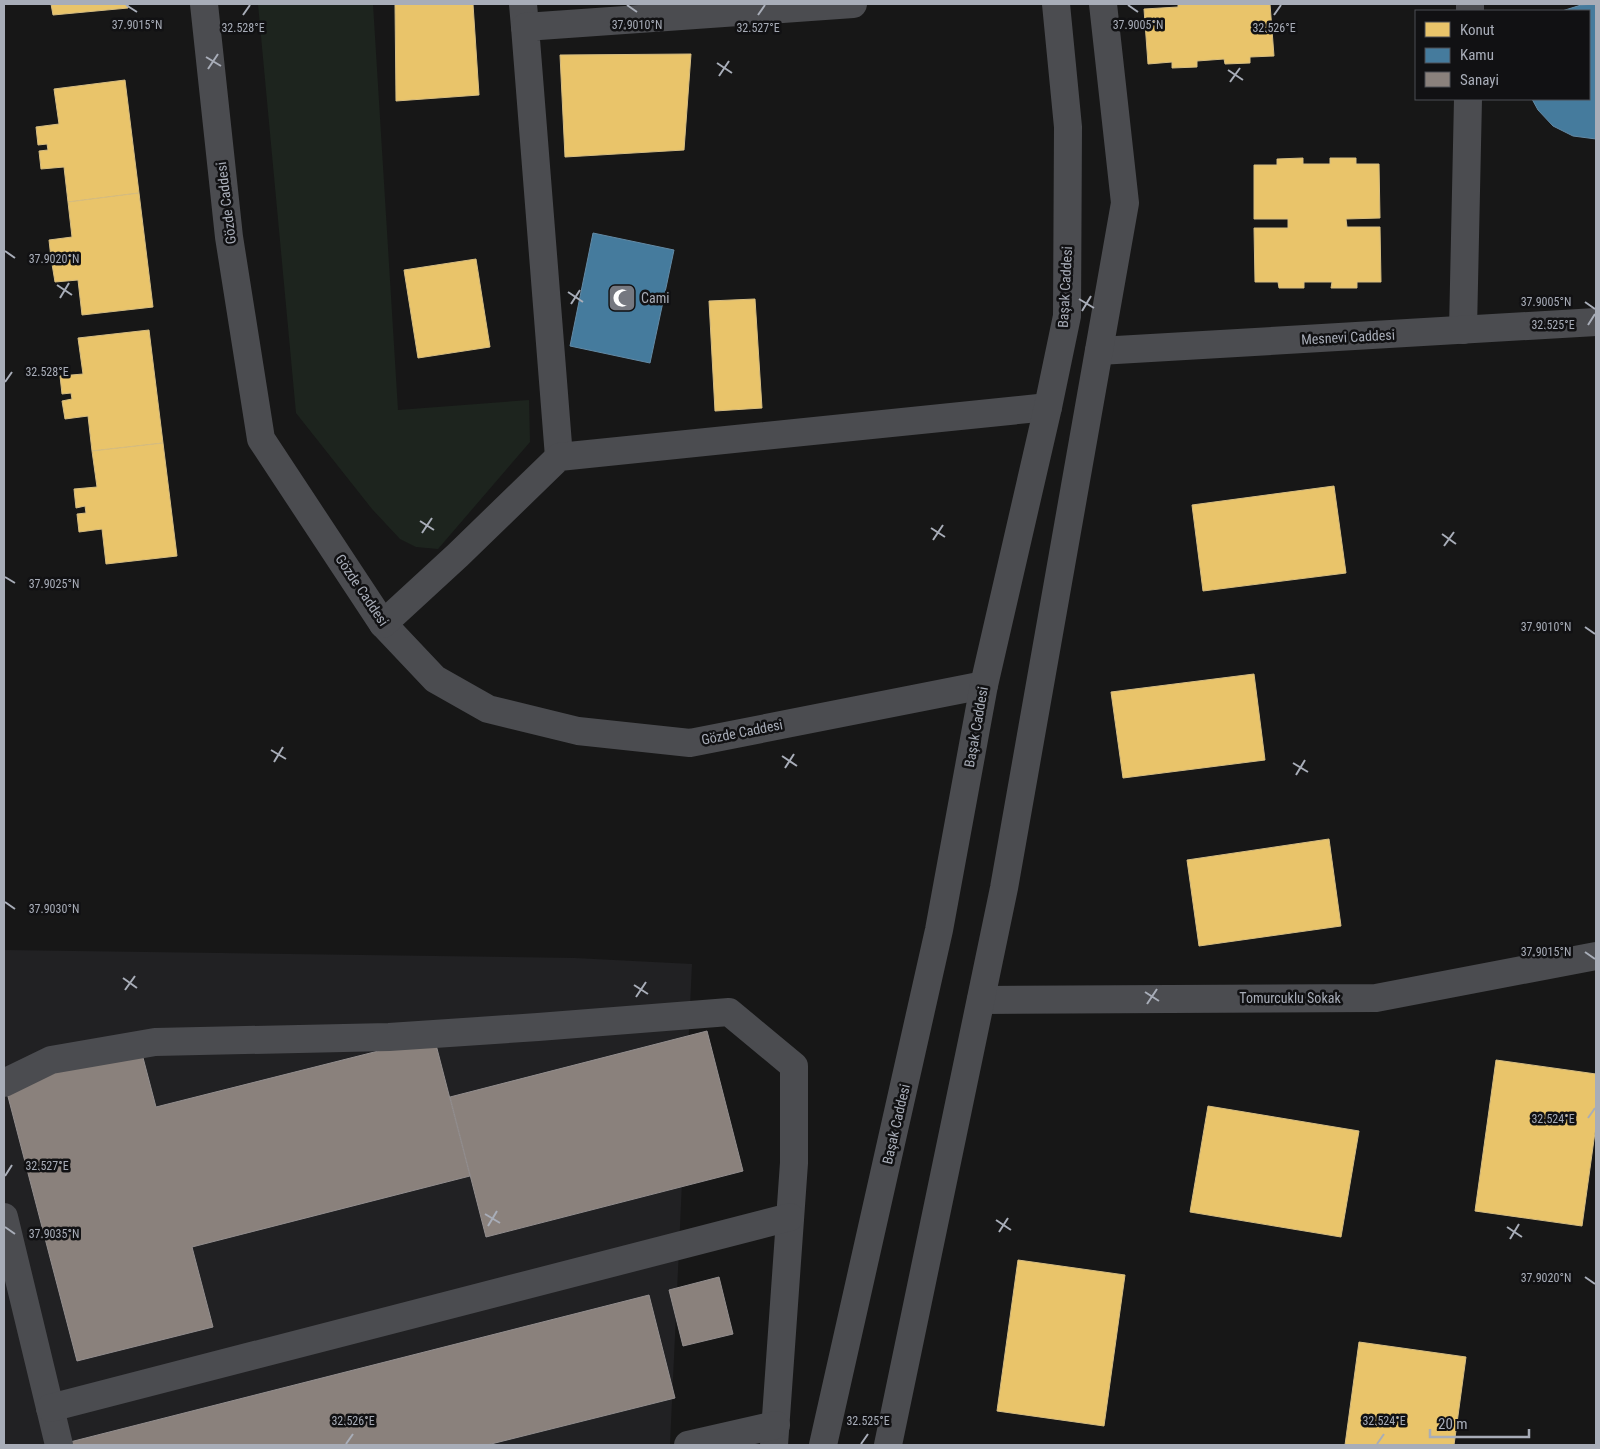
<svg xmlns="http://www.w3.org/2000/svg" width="1600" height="1449" font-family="'Roboto Condensed',sans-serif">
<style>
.built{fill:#212123}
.green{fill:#1d241e}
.homes{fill:#e9c46a;stroke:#d6bd81}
.public{fill:#457b9d;stroke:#638aa5}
.industry{fill:#8a817c;stroke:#938e8e}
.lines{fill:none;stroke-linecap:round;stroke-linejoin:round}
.minor{stroke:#4b4c50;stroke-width:28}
.ticks{fill:none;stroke:#a8adb8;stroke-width:2}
.labels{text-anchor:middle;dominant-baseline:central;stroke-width:5;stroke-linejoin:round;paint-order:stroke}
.street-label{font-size:14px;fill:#a8adb8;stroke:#111113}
.poi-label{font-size:14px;fill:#a8adb8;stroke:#111113;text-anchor:start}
.ticks-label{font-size:12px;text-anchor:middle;fill:#a8adb8;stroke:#111113;stroke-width:5;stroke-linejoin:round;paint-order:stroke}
</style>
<rect width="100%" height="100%" fill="#171717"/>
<path class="built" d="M4,950l571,8 117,6 -22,481h-666z"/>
<path class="green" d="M258,4h115l25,406 131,-10 1,42 -92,107 -22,-2 -16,-8 -28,-30 -76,-96z"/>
<g class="homes">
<path d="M51,4h77v4l-75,7z"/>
<path d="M395,4h78l6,91 -83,6z"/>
<path d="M1178,4h92l4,52 -24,1v6l-25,1 -1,-5 -27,2v6l-25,1v-6l-24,2 -4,-55 34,-2z"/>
<path d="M691,54l-7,96 -119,7 -5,-102z"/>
<path d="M125,80l14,113 -71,9 -4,-35 -23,2 -2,-18 9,-1 -1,-6 -9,1 -2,-18 23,-3 -5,-35z"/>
<path d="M1303,158v6h27v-6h26v6h23l1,54 -34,1 1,8h33l1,55h-24v6h-26l1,-6h-28v6h-25l-1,-6h-23l-1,-54h34v-9h-34v-54h23v-6z"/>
<path d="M139,193l14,114 -71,8 -4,-35 -23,2 -3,-18 10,-1 -1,-6 -10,1 -2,-18 23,-3 -4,-35z"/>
<path d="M476,259l14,88 -72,11 -14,-88z"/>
<path d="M755,299l7,109 -47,3 -6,-110z"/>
<path d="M149,330l14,113 -71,8 -4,-35 -23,3 -3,-18 10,-2 -1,-6 -9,1 -2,-18 23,-2 -5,-36z"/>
<path d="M163,443l14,113 -71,8 -4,-35 -23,3 -2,-18 9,-1 -1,-7 -9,2 -2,-19 23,-2 -5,-36z"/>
<path d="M1334,486l12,87 -143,18 -11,-86z"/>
<path d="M1254,674l11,86 -142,18 -12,-86z"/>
<path d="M1329,839l12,87 -142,20 -12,-86z"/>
<path d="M1496,1060l100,14v51l-14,101 -107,-15z"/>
<path d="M1208,1106l151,25 -18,106 -151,-25z"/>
<path d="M1018,1260l107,15 -21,151 -107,-15z"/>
<path d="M1359,1342l107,15 -12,88h-109z"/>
</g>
<g class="public">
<path d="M1596,4v135l-23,-3 -20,-10 -15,-16 -6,-11h57v-88h-27l19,-6z"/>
<path d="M593,233l81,17 -24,113 -80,-17z"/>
</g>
<g class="industry">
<path d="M707,1031l36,140 -257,66 -36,-140z"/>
<path d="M434,1037l36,139 -278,71 21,80 -136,34 -72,-276 136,-35 15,57z"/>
<path d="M719,1277l14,57 -50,12 -14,-56z"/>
<path d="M649,1295l26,103 -188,47h-416l-1,-3z"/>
</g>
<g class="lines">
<g class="minor">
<path d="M204,4l25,233 32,202 122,185 52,55 53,30 90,22 112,12 294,-58"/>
<path d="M523,4l2,23"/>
<path d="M1470,11v-7"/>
<path d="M1463,330l5,-231"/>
<path d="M1099,351l497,-29"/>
<path d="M559,457l-34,-430 328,-23"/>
<path d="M383,624l75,-69 101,-98 489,-50"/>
<path d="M981,1000l395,-2 220,-42"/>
<path d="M4,1083l47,-23 104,-18 234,-5 149,-10 191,-15 65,54v97l-20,282"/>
<path d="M4,1217l55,228"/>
<path d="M50,1408l740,-191"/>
<path d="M688,1445l88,-20"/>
<path d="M823,1445l116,-515 45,-245 64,-278 19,-91 1,-189 -12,-123"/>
<path d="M888,1445l116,-557 121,-685 -22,-199"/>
</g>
</g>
<path class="ticks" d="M126,5l11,7M627,5l10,7M1128,5l10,7M243,15l7,-10M758,15l7,-10M1274,15l7,-10M206,57l15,9M717,63l15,10M208,69l10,-15M1228,70l15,10M719,76l10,-15M1230,82l10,-14M5,251l10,7M57,285l15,10M568,292l15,10M60,298l9,-15M1079,299l15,9M1585,302l10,7M571,304l9,-14M1082,311l9,-15M1588,325l7,-11M5,382l7,-10M420,521l14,9M931,528l14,9M422,533l10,-15M1442,534l14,10M933,540l10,-15M1444,546l10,-14M5,577l10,6M1585,627l10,7M271,750l15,9M782,756l15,10M274,762l9,-15M1293,763l15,9M785,768l9,-14M1296,775l9,-15M5,902l10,7M1585,952l10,7M123,978l14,10M634,985l14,9M125,990l10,-14M1145,992l14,9M636,997l10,-15M1147,1004l10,-15M1588,1118l7,-10M5,1176l7,-11M485,1214l15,9M996,1220l15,10M488,1226l9,-15M5,1227l10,7M1507,1227l15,10M999,1232l9,-14M1510,1239l9,-15M1585,1277l10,7M346,1444l7,-10M861,1444l7,-10M1377,1444l7,-10"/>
<defs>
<g id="mosque-square" transform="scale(1.4375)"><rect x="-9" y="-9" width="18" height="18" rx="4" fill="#757880" stroke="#111113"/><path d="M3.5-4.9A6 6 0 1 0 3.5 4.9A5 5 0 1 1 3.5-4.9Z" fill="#fff"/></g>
</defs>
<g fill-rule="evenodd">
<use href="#mosque-square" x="622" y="298"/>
</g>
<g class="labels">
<g class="street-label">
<text transform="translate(226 203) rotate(-97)">Gözde Caddesi</text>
<text transform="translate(1065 287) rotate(-87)">Başak Caddesi</text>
<text transform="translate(1348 337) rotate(-3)">Mesnevi Caddesi</text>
<text transform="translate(362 590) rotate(56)">Gözde Caddesi</text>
<text transform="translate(976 727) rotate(-80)">Başak Caddesi</text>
<text transform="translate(742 732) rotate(-11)">Gözde Caddesi</text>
<text x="1290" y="998">Tomurcuklu Sokak</text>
<text transform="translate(896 1124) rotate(-77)">Başak Caddesi</text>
</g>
<g class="poi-label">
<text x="641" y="298">Cami</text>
</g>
</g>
<g class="ticks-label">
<text x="637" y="29">37.9010°N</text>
<text x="1138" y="29">37.9005°N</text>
<text x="137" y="29">37.9015°N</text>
<text x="243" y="32">32.528°E</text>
<text x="758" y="32">32.527°E</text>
<text x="1274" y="32">32.526°E</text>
<text x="54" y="263">37.9020°N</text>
<text x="1546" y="306">37.9005°N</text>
<text x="1553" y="329">32.525°E</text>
<text x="47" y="376">32.528°E</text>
<text x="54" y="588">37.9025°N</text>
<text x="1546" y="631">37.9010°N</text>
<text x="54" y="913">37.9030°N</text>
<text x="1546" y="956">37.9015°N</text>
<text x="1553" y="1123">32.524°E</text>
<text x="47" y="1170">32.527°E</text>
<text x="54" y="1238">37.9035°N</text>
<text x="1546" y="1282">37.9020°N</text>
<text x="353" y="1425">32.526°E</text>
<text x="868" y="1425">32.525°E</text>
<text x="1384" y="1425">32.524°E</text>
</g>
<rect width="1600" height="1449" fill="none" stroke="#a8adb8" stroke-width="10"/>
<rect x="1415" y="10" width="175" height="90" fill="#111113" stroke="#4d4f55"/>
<rect x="1425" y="22" width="25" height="15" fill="#e9c46a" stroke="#4d4f55"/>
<text x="1460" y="35" font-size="15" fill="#a8adb8">Konut</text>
<rect x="1425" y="48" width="25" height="15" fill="#457b9d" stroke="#4d4f55"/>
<text x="1460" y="60" font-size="15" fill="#a8adb8">Kamu</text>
<rect x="1425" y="72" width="25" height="15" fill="#8a817c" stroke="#4d4f55"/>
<text x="1460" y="85" font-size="15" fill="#a8adb8">Sanayi</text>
<path d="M1430 1429v8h99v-8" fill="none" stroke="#a8adb8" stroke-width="2.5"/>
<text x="1438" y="1429" font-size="15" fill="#a8adb8" stroke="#111113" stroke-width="4" paint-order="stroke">20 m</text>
</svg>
